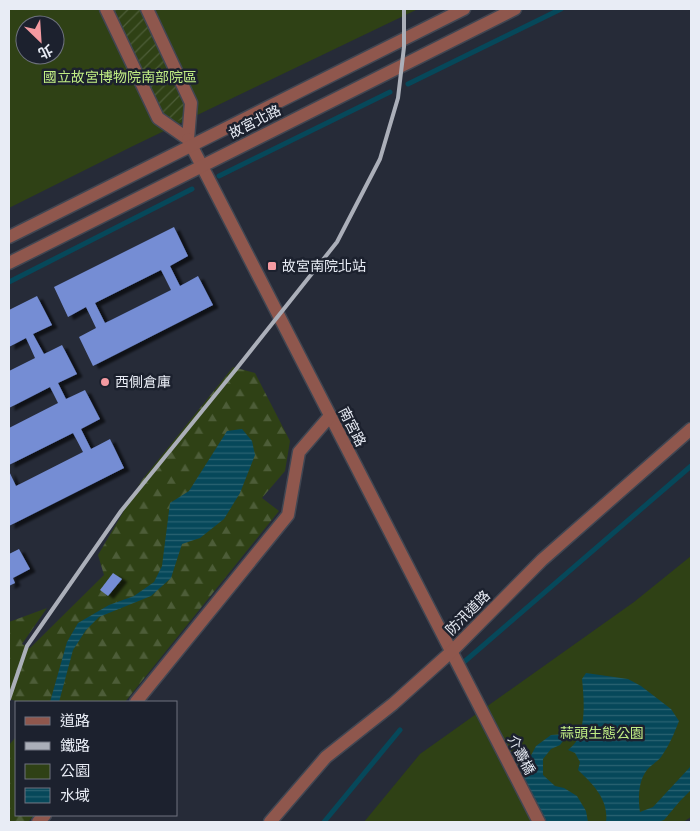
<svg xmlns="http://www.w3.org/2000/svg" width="700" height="831" font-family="Signika,'Noto Sans TC',sans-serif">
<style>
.green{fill:#2f4115;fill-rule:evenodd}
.forest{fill:url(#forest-firs)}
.garden{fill:url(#garden-furrows)}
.water{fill:url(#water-rules)}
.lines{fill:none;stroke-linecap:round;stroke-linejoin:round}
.stream{stroke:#06485a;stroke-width:5}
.building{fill:#758dd4;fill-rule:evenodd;filter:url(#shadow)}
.minor-casing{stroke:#414652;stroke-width:15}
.minor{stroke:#8f574d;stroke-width:12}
.rail{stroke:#abafb9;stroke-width:4}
.poi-dot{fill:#f49aa1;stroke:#1c212e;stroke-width:2}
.labels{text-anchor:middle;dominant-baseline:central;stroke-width:5;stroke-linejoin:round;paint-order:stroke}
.park-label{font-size:14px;fill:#c0ed84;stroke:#1c212e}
.street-label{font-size:14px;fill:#e8ecf5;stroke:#1c212e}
.poi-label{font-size:14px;fill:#e8ecf5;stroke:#1c212e;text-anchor:start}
</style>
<defs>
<pattern id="forest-firs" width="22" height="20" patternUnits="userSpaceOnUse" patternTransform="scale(1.25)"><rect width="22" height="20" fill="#2f4115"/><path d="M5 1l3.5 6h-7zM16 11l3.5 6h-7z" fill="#4d5d38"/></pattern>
<pattern id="garden-furrows" width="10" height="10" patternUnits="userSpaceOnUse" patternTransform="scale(1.25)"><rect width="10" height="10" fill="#2f4115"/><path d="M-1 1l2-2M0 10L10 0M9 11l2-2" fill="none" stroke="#4d5d38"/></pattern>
<pattern id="water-rules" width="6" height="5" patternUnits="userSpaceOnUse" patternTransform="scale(1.25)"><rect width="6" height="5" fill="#06485a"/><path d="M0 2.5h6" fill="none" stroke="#2a6372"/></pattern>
<filter id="shadow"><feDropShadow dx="5.5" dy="3" stdDeviation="1" flood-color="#0009"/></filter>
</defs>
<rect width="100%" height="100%" fill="#262b38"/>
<g class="green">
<path d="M9,9h409l-285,137 -124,62zM25,25h30v30h-30z"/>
<path d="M691,556v261l-8,5h-319l56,-68 214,-152z"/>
</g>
<g class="forest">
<path d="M233,367l22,6 35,68 -5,30 -23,27 17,13 -154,191h-105l-11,-3v-77l38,-14 -25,36 8,4 74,-73 -6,-20 44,-75z"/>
<path d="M16,737v78h18l-6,7h-19v-77z"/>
</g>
<path class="garden" d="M114,9h28l44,93 -2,16c-8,5 -12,4 -21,1l-50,-107z"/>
<g class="water">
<path d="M242,429l10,12 3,14 -15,38 -16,26 -24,19 -18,6 -11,34 -20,18 -52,21 -13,13 -13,20 -14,52h-9l17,-60 11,-19 31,-18 25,-9 20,-14 8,-16 8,-63 19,-12 38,-60z"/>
<path d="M586,673l42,6 13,7 30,23 8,12c-5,13 -10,25 -18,36 -4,5 -10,8 -14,13 -9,11 -9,29 -7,42l13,-5 38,-41v24l-11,11 -16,19 -6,2h-52c3,-22 -13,-38 -28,-52l2,-8 -5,-9 -7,-3c3,-3 7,-6 9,-10 9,-18 7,-41 5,-61z"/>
<path d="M568,734l-8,11 -9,4 -8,10v16l12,11 9,2 13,8 9,15 2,11h-45l-19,-37 2,-20 10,-19 15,-11z"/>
</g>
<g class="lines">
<g class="stream">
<path d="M408,84l153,-75"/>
<path d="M219,176l171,-84"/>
<path d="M9,282l183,-93"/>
<path d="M464,662l227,-196"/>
<path d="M324,822l76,-92"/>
</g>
</g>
<g class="building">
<path d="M174,227l14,29 -18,10 10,20 18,-10 15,29 -120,61 -14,-29 17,-9 -10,-21 -18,10 -14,-30zM161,270l10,20 -66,33 -10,-20z"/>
<path d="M37,296l15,29 -19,9 11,20 18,-9 15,29 -19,9 8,16 19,-9 15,29 -19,10 10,20 19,-10 14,29 -115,58v-55l7,15 67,-34 -10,-19 -64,32v-37l49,-25 -8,-16 -41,21v-37l26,-13 -9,-20 -17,9v-37z"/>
<path d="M19,549l11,20 -17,9 2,5 -6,3v-32z"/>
<path d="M113,573l9,6 -14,17 -8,-6z"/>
</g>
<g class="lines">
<g class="minor-casing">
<g id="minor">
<path d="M106,9l52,109 30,21 3,-36 -44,-94"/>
<path d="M188,139l351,683"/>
<path d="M9,237l455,-228"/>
<path d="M9,263l506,-254"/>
<path d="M136,702l152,-187 11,-63 31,-36"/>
<path d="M38,822l7,-7"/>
<path d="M270,822l56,-65 67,-53 58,-52 91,-92 149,-131"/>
</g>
</g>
<use href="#minor" class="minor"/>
<path class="rail" d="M9,699l18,-53 94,-135 116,-143 100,-126 43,-83 18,-61 6,-51v-38"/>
</g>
<g class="poi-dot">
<rect x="267" y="261" width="10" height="10" rx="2.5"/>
<circle cx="105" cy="382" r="5"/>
</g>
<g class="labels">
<g class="park-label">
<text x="120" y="77">國立故宮博物院南部院區</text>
<text x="602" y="733">蒜頭生態公園</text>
</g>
<g class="street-label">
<text transform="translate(255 122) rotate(-27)">故宮北路</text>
<text transform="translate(352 427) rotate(63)">南宮路</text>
<text transform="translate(468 613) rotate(-45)">防汛道路</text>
<text transform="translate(521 755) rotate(63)">介壽橋</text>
</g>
<g class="poi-label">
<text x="282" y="266">故宮南院北站</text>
<text x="115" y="382">西側倉庫</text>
</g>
</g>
<rect width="700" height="831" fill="none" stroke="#e8ecf5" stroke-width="20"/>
<rect x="15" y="701" width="162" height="115" fill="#1c212e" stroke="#6e727e"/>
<rect x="25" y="717" width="25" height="8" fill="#8f574d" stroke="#6e727e"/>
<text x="60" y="726" font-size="15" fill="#e8ecf5">道路</text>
<rect x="25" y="742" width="25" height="8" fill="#abafb9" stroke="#6e727e"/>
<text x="60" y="751" font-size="15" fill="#e8ecf5">鐵路</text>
<rect x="25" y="764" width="25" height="15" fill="#2f4115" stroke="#6e727e"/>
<text x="60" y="776" font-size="15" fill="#e8ecf5">公園</text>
<rect x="25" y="788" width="25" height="15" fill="url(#water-rules)" stroke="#6e727e"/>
<text x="60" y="801" font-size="15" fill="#e8ecf5">水域</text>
<g transform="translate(40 40) rotate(155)"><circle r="24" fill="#1c212e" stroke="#6e727e"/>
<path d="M0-4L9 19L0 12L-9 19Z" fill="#f49aa1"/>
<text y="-8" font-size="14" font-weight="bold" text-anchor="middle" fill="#e8ecf5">北</text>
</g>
</svg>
